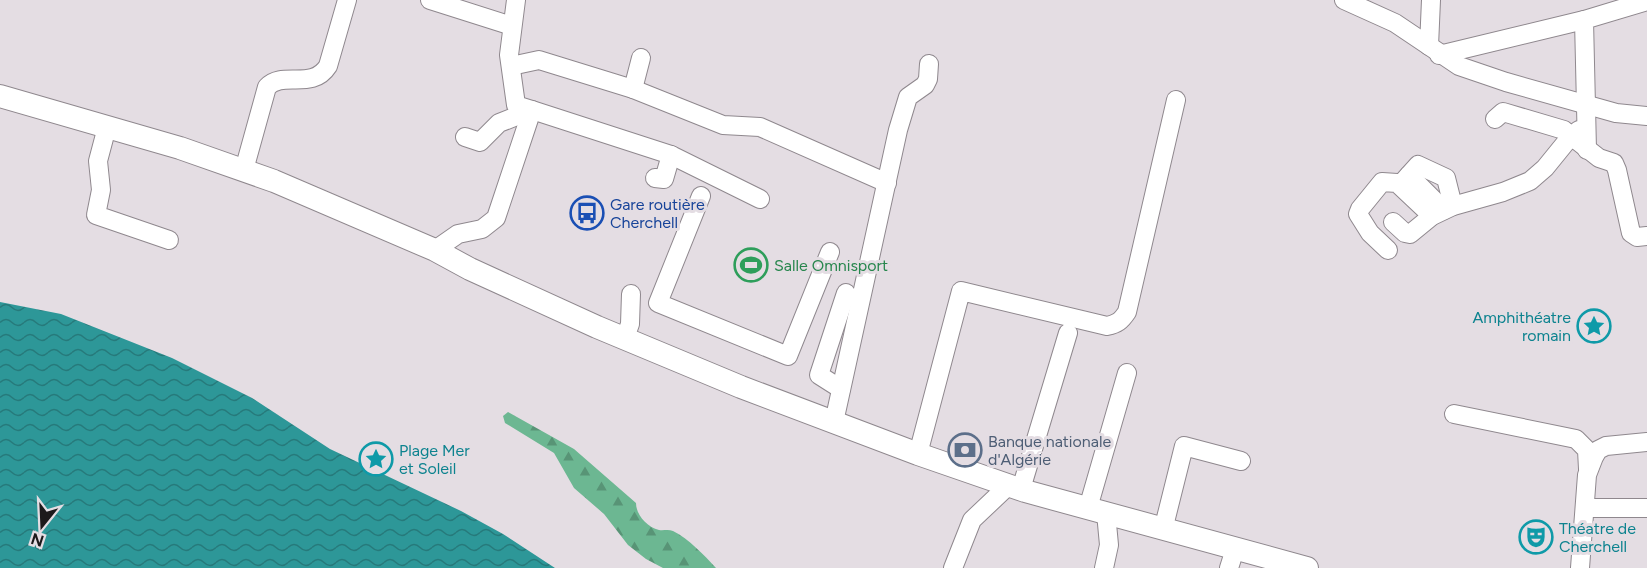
<svg xmlns="http://www.w3.org/2000/svg" width="1647" height="568" font-family="Figtree,sans-serif">
<style>
.forest{fill:url(#forest-firs)}
.water{fill:url(#water-waves)}
.lines{fill:none;stroke-linecap:round;stroke-linejoin:round}
.minor-casing{stroke:#8f888e;stroke-width:20}
.major-casing{stroke:#8f888e;stroke-width:24}
.minor{stroke:#fff;stroke-width:18}
.major{stroke:#fff;stroke-width:22}
.labels{text-anchor:middle;dominant-baseline:central;stroke-width:6;stroke-linejoin:round;paint-order:stroke}
.transit-label{font-size:16px;fill:#164399;stroke:#e4dde3;text-anchor:start}
.leisure-label{font-size:16px;fill:#27864d;stroke:#e4dde3;text-anchor:start}
.culture-label{font-size:16px;fill:#0d838f;stroke:#e4dde3;text-anchor:start}
.service-label{font-size:16px;fill:#4e5e75;stroke:#e4dde3;text-anchor:start}
</style>
<defs>
<pattern id="forest-firs" width="22" height="20" patternUnits="userSpaceOnUse" patternTransform="scale(1.5)"><rect width="22" height="20" fill="#6cb792"/><path d="M5 1l3.5 6h-7zM16 11l3.5 6h-7z" fill="#589476"/></pattern>
<pattern id="water-waves" width="16" height="10" patternUnits="userSpaceOnUse" patternTransform="scale(1.5)"><rect width="16" height="10" fill="#2d9798"/><path d="M0 5q4-4 8 0t8 0" fill="none" stroke="#267a7b"/></pattern>
</defs>
<rect width="100%" height="100%" fill="#e4dde3"/>
<path class="forest" d="M508,412l66,37 62,54c0,12 11,24 23,27 4,1 9,-1 14,1 16,8 31,24 43,37h-53l-17,-9 -18,-14 -24,-31 -30,-26 -20,-35 -49,-30 -2,-7z"/>
<path class="water" d="M0,302l61,12 111,44 80,40 78,51 131,62 42,23 52,34h-555z"/>
<g class="lines">
<g class="minor-casing">
<g id="minor">
<path d="M430,0l82,26"/>
<path d="M1344,0l51,23 64,43 47,16 110,31 31,3"/>
<path d="M1429,46l2,-46"/>
<path d="M1439,55l145,-35"/>
<path d="M511,66l28,-6 94,29 90,36 37,2 127,56"/>
<path d="M633,89l8,-31"/>
<path d="M1495,119l8,-7 61,18 7,6 8,-6"/>
<path d="M107,127l-9,34 3,29 -5,25 73,25"/>
<path d="M465,137l15,5 19,-19 33,-13 139,45 89,44"/>
<path d="M1587,150l-3,-130 63,-19"/>
<path d="M244,170l23,-83c16,-17 45,4 61,-21l19,-66"/>
<path d="M1409,175l35,35"/>
<path d="M655,178l9,1 7,-24"/>
<path d="M1400,185l18,-20 28,13 7,28"/>
<path d="M701,196l-43,107 130,53 42,-104"/>
<path d="M1393,222l12,11 5,1 22,-18 21,-10 50,-14 27,-11 15,-13 26,-32 28,22 15,5 3,7 14,63 6,4 10,-1"/>
<path d="M435,250l23,-16 24,-5 14,-11 36,-108 -16,-5 -7,-50 7,-55"/>
<path d="M1388,250l-18,-17 -12,-19 2,-5 22,-27 15,1 35,33"/>
<path d="M625,338l5,-14 1,-30"/>
<path d="M841,389l-22,-14 27,-82"/>
<path d="M1454,414l122,25 11,11 1,19"/>
<path d="M834,422l64,-292 10,-33 17,-12 3,-6 1,-15"/>
<path d="M918,454l43,-163 146,35c10,-2 14,-5 20,-14l49,-212"/>
<path d="M1021,489l47,-156"/>
<path d="M1088,508l39,-135"/>
<path d="M1585,508h62"/>
<path d="M1163,530l21,-84 57,15"/>
<path d="M953,568l19,-48 37,-35"/>
<path d="M1104,568l5,-23 -3,-32"/>
<path d="M1229,568l6,-19"/>
<path d="M1580,568l7,-93 7,-18 4,-7 8,-4 41,-4"/>
</g>
</g>
<g class="major-casing">
<path id="major" d="M0,96l180,52 94,33 161,69 35,19 127,58 144,60 177,67 107,37 282,77"/>
</g>
<use href="#minor" class="minor"/>
<use href="#major" class="major"/>
</g>
<defs>
<g id="bus-ring" transform="scale(1.725)"><circle r="9.5" fill="#e4dde3" stroke="#1a4fb4" stroke-width="1.5"/><path d="M-5-6H5V4H4V6H2V4H-2V6H-4V4H-5ZM-3.5-4V0h7V-4ZM-3.5 1.2v1.5H-2V1.2ZM2 1.2v1.5H3.5V1.2Z" fill="#1a4fb4"/></g>
<g id="stadium-ring" transform="scale(1.725)"><circle r="9.5" fill="#e4dde3" stroke="#2e9e5b" stroke-width="1.5"/><path d="M0-5a6.5 5 0 1 0 0 10a6.5 5 0 1 0 0-10ZM-3.5-1.8h7v3.6h-7Z" fill="#2e9e5b"/></g>
<g id="sight-ring" transform="scale(1.725)"><circle r="9.5" fill="#e4dde3" stroke="#0f9aa8" stroke-width="1.5"/><path d="M0-6L1.8-2.2L6-1.7L2.9 1.2L3.7 5.4L0 3.3L-3.7 5.4L-2.9 1.2L-6-1.7L-1.8-2.2Z" fill="#0f9aa8"/></g>
<g id="bank-ring" transform="scale(1.725)"><circle r="9.5" fill="#e4dde3" stroke="#5c6f8a" stroke-width="1.5"/><path d="M-6-4H6V4H-6ZM0-2.3a2.3 2.3 0 1 0 0 4.6a2.3 2.3 0 1 0 0-4.6Z" fill="#5c6f8a"/></g>
<g id="theatre-ring" transform="scale(1.725)"><circle r="9.5" fill="#e4dde3" stroke="#0f9aa8" stroke-width="1.5"/><path d="M-5-5.5Q0-4 5-5.5V0Q5 5 0 6Q-5 5-5 0ZM-3.3-2.5H-1v1.5H-3.3ZM1-2.5H3.3v1.5H1ZM-2.8 1Q0 5.5 2.8 1Z" fill="#0f9aa8"/></g>
</defs>
<g fill-rule="evenodd">
<use href="#bus-ring" x="587" y="213"/>
<use href="#stadium-ring" x="751" y="265"/>
<use href="#sight-ring" x="1594" y="326"/>
<use href="#bank-ring" x="965" y="450"/>
<use href="#sight-ring" x="376" y="459"/>
<use href="#theatre-ring" x="1536" y="537"/>
</g>
<g class="labels">
<g class="transit-label">
<text x="610" y="204">Gare routière<tspan x="610" dy="18">Cherchell</tspan></text>
</g>
<g class="leisure-label">
<text x="774" y="265">Salle Omnisport</text>
</g>
<g class="culture-label">
<text x="1571" y="317" text-anchor="end">Amphithéatre<tspan x="1571" dy="18">romain</tspan></text>
<text x="399" y="450">Plage Mer<tspan x="399" dy="18">et Soleil</tspan></text>
<text x="1559" y="528">Théatre de<tspan x="1559" dy="18">Cherchell</tspan></text>
</g>
<g class="service-label">
<text x="988" y="441">Banque nationale<tspan x="988" dy="18">d'Algérie</tspan></text>
</g>
</g>
<g transform="translate(42 526) rotate(198)" stroke="#e4dde3" stroke-width="4.5" paint-order="stroke">
<path d="M0-4.5L10 22L0 15L-10 22Z" fill="#1c191b"/>
<text y="-9" font-size="16" font-weight="bold" text-anchor="middle" fill="#1c191b">N</text>
</g>
</svg>
